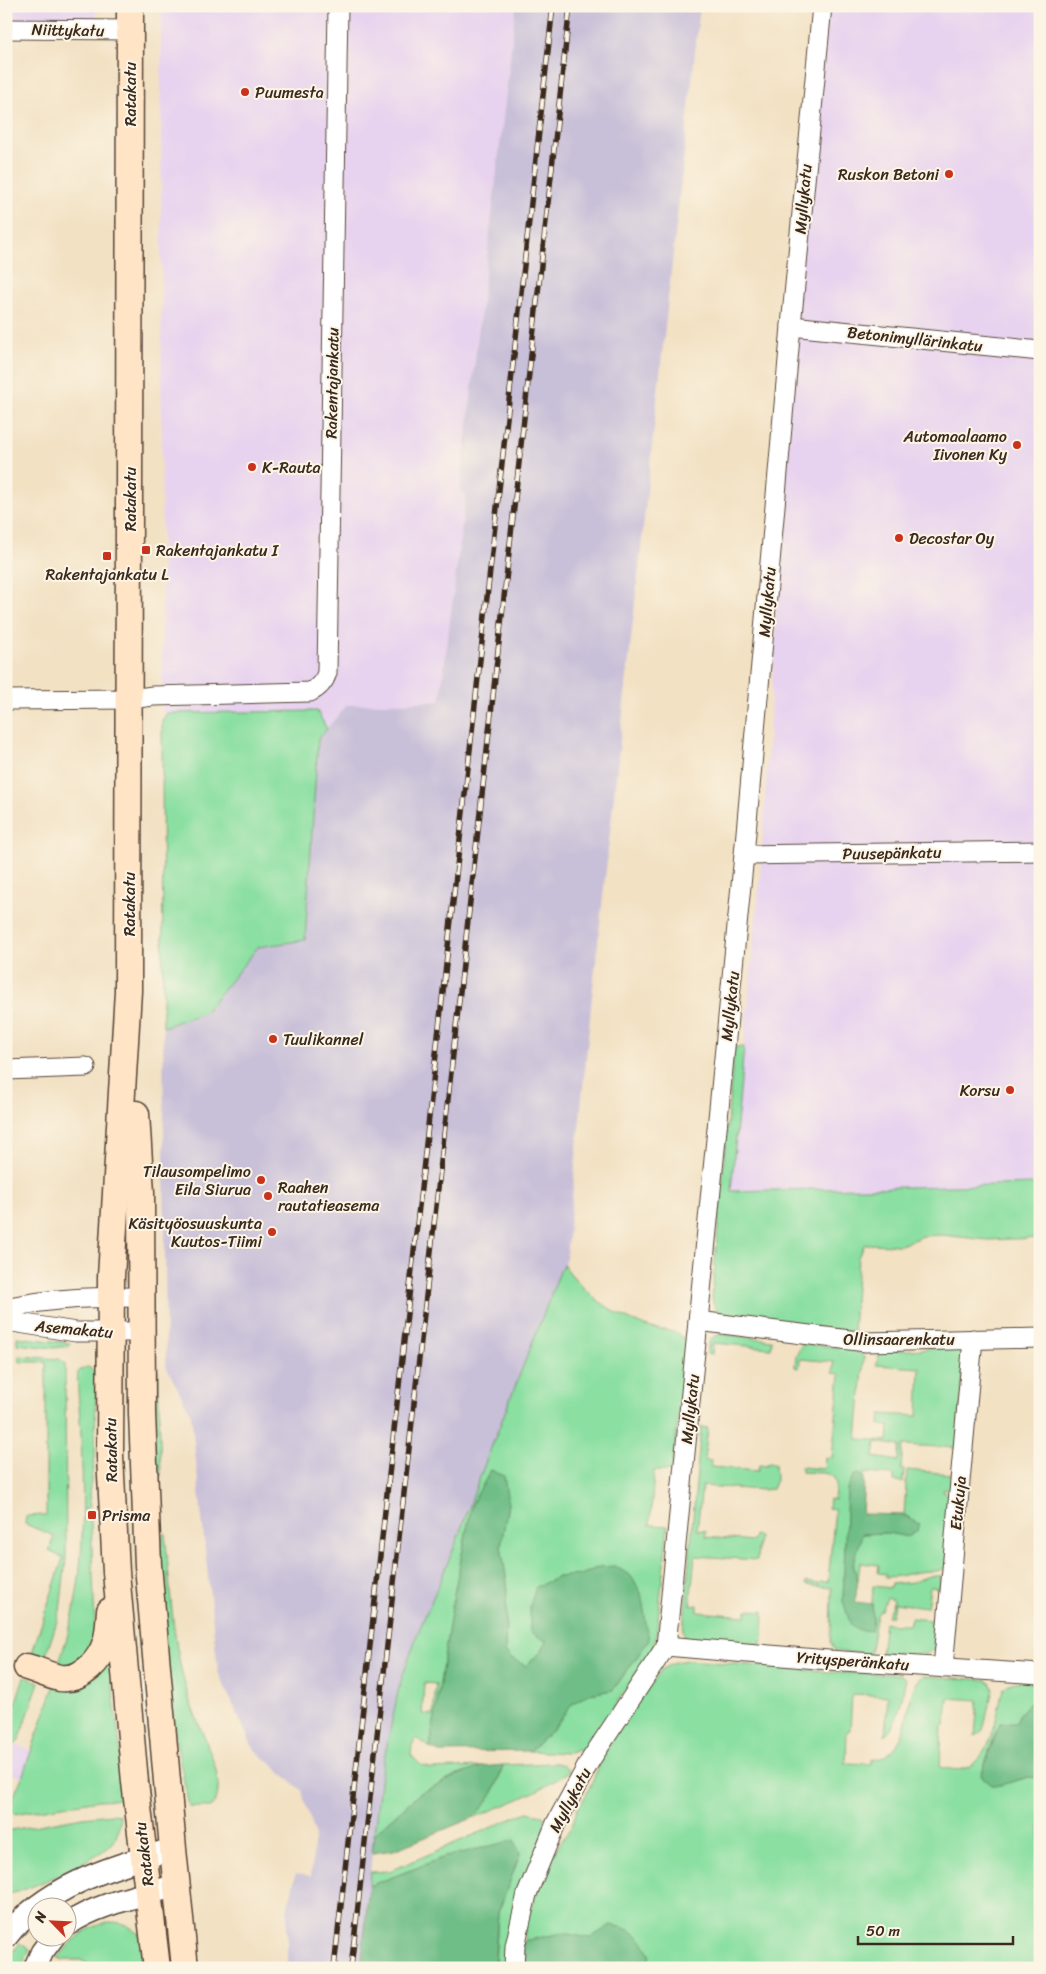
<svg xmlns="http://www.w3.org/2000/svg" width="1046" height="1974" font-family="Sriracha,sans-serif">
<style>
.built{fill:#e7d2ef}
.industrial{fill:#c8bfd8}
.green{fill:#8adfa1;stroke:#628460;fill-rule:evenodd}
.forest{fill:#6fbe87;stroke:#557452}
.lines{fill:none;stroke-linecap:round;stroke-linejoin:round}
.minor-casing{stroke:#564537;stroke-width:21}
.tertiary-casing{stroke:#564537;stroke-width:25}
.secondary-casing{stroke:#564537;stroke-width:29}
.minor{stroke:#fff;stroke-width:19}
.tertiary{stroke:#fff;stroke-width:22}
.secondary{stroke:#ffe4c6;stroke-width:26}
.rail-casing{stroke:#3b2a1e;stroke-width:5.5}
.rail{stroke:#fcf5e5;stroke-width:4;stroke-dasharray:11;stroke-linecap:butt}
.poi-dot{fill:#c8321e;stroke:#fcf5e5;stroke-width:2}
.labels{text-anchor:middle;dominant-baseline:central;stroke-width:4;stroke-linejoin:round;paint-order:stroke}
.street-label{font-size:16px;fill:#3b2a1e;stroke:#fcf5e5}
.poi-label{font-size:16px;fill:#3b2a1e;stroke:#fcf5e5;text-anchor:start}
</style>
<rect width="100%" height="100%" fill="#fcf5e5"/>
<filter id="ink" filterUnits="userSpaceOnUse"><feTurbulence type="fractalNoise" baseFrequency=".02" numOctaves="2"/><feDisplacementMap in="SourceGraphic" scale="10" xChannelSelector="R" yChannelSelector="G"/><feConvolveMatrix kernelMatrix="1 2 1 2 8 2 1 2 1" color-interpolation-filters="sRGB"/></filter>
<filter id="wash" filterUnits="userSpaceOnUse"><feTurbulence type="fractalNoise" baseFrequency=".0096" numOctaves="4" result="noise"/><feDisplacementMap in="SourceGraphic" scale="20" xChannelSelector="R" yChannelSelector="G"/><feGaussianBlur stdDeviation="1.12" result="paint"/><feColorMatrix in="noise" values="0 0 0 0 0 0 0 0 0 0 0 0 0 0 0 0 0 1.4 0 .05"/><feComposite in="paint" operator="in"/></filter>
<g filter="url(#wash)">
<rect width="100%" height="100%" fill="#f2e1c3"/>
<g class="built">
<path d="M6,6h90l1,14 -91,1z"/>
<path d="M161,6h355l-56,485 6,2 -26,208 -93,4 -20,24 -11,-18 -154,2z"/>
<path d="M824,6h216v1178l-310,7 30,-313 37,-601z"/>
<path d="M6,1742l25,8 -9,27 -16,-5z"/>
</g>
<path class="industrial" d="M516,6h184l-108,991 -26,261 -82,208 -96,313 -14,55 -13,134h-74v-57l9,-38 15,3 4,-42 -14,-44 -48,-42 -35,-76 -27,-258 -25,-48 -3,-339 42,-15 53,-66 47,-6 13,-201 29,-34 93,-4 26,-208 -6,-1z"/>
<g class="green">
<path d="M317,711l10,18 -9,10 -13,201 -47,7 -53,65 -42,15 -1,-307 5,-7z"/>
<path d="M734,1047h10l-13,144 309,-7v54l-53,2 -45,-5 -19,1 -22,9 -36,-1 -7,13 -5,75 -126,-16c-10,-5 -15,-9 -15,-20z"/>
<path d="M563,1264c21,29 49,50 82,62 16,6 31,1 42,16l-15,129h-18l-4,54 18,1 -12,112 -4,12 -69,104 -5,-5 -12,4 -36,-2 23,-22 20,-26 16,-9 24,-4 36,-50 -50,-73 -17,8 -24,2 -12,64 -4,10 -16,15 -15,-8 -6,-6 2,-69 -6,-37 7,-43 -17,-33 -19,34 -18,90 -24,154 -13,-10 -5,7 -1,10 10,10 10,4 51,-2 -24,8 -39,19 -45,40 7,-60 18,-87 18,-52 37,-87 30,-82zM424,1683l12,1 -3,31 -11,-1z"/>
<path d="M721,1334l51,6 -1,8 -58,-5 -1,12 -5,-1c1,-11 2,-17 14,-20z"/>
<path d="M17,1337l53,6 -2,3 -14,2 -37,-4z"/>
<path d="M802,1344c16,2 52,1 62,13l-7,82 31,2 1,-15 -9,-1 1,-11 37,2 2,-48 -44,-3 4,-13 76,-5 5,1 3,4 -6,96 -55,-3 -2,24 3,1 -1,12 -9,-1v-6l-30,-2v5l-4,-4 -13,15 -4,112 30,19 -1,-16 1,-18 18,2 1,-4 21,-2 16,-6h12l-2,12 -9,-1 -3,20 -33,-4 -2,13h-5l7,-16 -7,-2 -5,12 -5,4 -7,40 -35,-3 -4,-8 1,-55 -26,-3v-3l14,2 1,-2h7l7,-73 -7,-1 1,-9 5,1c0,-6 3,-15 1,-20 -4,-10 -26,-7 -34,-8v-5l23,2 1,-12 7,1 8,-84 -7,-1 1,-11 -34,-3 -1,9 -4,-1 1,-12zM876,1442l24,4 -2,15 -24,-4z"/>
<path d="M19,1356l40,3 6,4 1,197 -6,51 -15,48 -14,-3 32,-98 -14,-7 5,-15 -29,-12 1,-8 20,-1v-153h-26z"/>
<path d="M88,1367l8,5v7l-1,77 -6,38 1,13 -5,1 1,11h5l4,110 -7,23 -10,12 -12,1 -6,-1v-5c6,-18 12,-36 15,-55 10,-54 8,-112 6,-167 0,-9 -5,-61 -3,-65 2,-3 7,-4 10,-5z"/>
<path d="M154,1367l3,2 1,4 3,103 -3,-2 -2,-6z"/>
<path d="M701,1427l7,1 -4,32 7,1v6l47,4 1,-6 8,1 1,-3 7,1 1,16 -4,9 -9,1 -61,-4 -5,44 9,1v6l47,4 1,-6 5,1 -2,24 -62,-4 -5,48 8,1v7l48,4 1,-6 17,1 -1,27 -3,7 -71,-6 -4,-2 -2,-6z"/>
<path d="M907,1470l44,4v13l-1,3 -6,-1 -1,3 8,5 -5,71c-10,5 -17,2 -28,4 -11,2 -21,5 -33,5l1,-3 -8,-1 1,-8 -19,-2 -2,17 -5,-14 9,-32 25,-1 24,-15 -7,-3z"/>
<path d="M165,1533c6,59 7,121 28,177 8,23 39,77 18,97h-22l-13,-66 -17,-146 3,-60z"/>
<path d="M911,1618l28,3 -3,27 -10,6 -45,-1 4,-31 10,3h14z"/>
<path d="M109,1657l14,115 -2,27 -22,1 -85,14 -3,-2 -2,-5 13,-30 32,-90z"/>
<path d="M688,1660l155,13 56,1 7,5c-5,20 -6,42 -21,57l3,-40 -36,-2 -2,36 -3,1 -1,32 25,1v-4c47,-6 28,-66 52,-84l64,4 4,3 2,6 -10,41 -8,6 3,-36 -30,-2 -3,27h-3l-2,42c7,1 17,4 23,2 30,-10 33,-53 40,-80 9,-11 24,-7 37,-6v18l-10,1 -10,12 -4,9 -20,8 -15,45 19,9 29,-8 11,1v190h-519l5,-45 22,-62 24,-35 5,-16 8,-13 27,-59 49,-68 15,-8z"/>
<path d="M24,1677l15,5 -20,59 -5,4 -8,-3v-9z"/>
<path d="M556,1763l8,2 5,6c-29,22 -65,34 -99,48 19,-15 27,-31 33,-54z"/>
<path d="M527,1812l16,3 3,8 -40,145h-11l3,-55 22,-59 -75,3 -76,29 1,-14 20,-1z"/>
<path d="M112,1814l8,1c-1,13 -2,23 -12,32 -12,11 -87,48 -102,47v-63l77,-14z"/>
<path d="M110,1922c13,0 20,4 30,13l3,33h-44l-19,-8h-16l-6,-2c15,-18 28,-32 52,-36z"/>
<path d="M20,1943l10,7 -9,18h-15v-6z"/>
</g>
<g class="forest">
<path d="M491,1470l13,6 4,27 -7,43 6,37 -2,69 6,6 15,8 16,-15 4,-10 -16,-9v-26l6,-19 22,-10 23,-2 18,-8 16,-1 16,10 10,17 8,47 -36,50 -24,4 -16,9 -20,26 -23,22 -90,1 -10,-4 24,-154 18,-90z"/>
<path d="M860,1474l4,4 -2,36 42,1 16,10 -3,6 -9,6 -21,-4 -25,1 -9,32 5,14 -3,22 17,2 1,16 -2,10 -9,1 -11,-5 -8,-25 4,-112 7,-14z"/>
<path d="M1040,1701v77l-11,-1 -29,8h-8l-11,-9 19,-53h16l4,-9 10,-12z"/>
<path d="M503,1765c-6,23 -14,39 -33,54l-76,31 -22,3 2,-19 45,-40 39,-19 24,-8z"/>
<path d="M514,1840l6,14 -22,59 -4,55h-133l8,-82 76,-29z"/>
<path d="M611,1925c24,4 29,11 40,31l-6,10 -4,2h-120l2,-27 39,-8 28,5z"/>
</g>
</g>
<g filter="url(#ink)">
<g class="lines">
<g class="minor-casing">
<g id="minor">
<path d="M6,29l124,1"/>
<path d="M791,326l249,25"/>
<path d="M6,700l124,-1 23,-3 157,-4c9,-4 14,-10 17,-19l11,-667"/>
<path d="M744,855l296,-4"/>
<path d="M6,1070l80,-3"/>
<path d="M6,1308c45,-10 90,-11 135,-11"/>
<path d="M6,1321l70,11h66"/>
<path d="M698,1321l168,21 174,-4"/>
<path d="M666,1646l162,14 212,14"/>
<path d="M943,1668l30,-329"/>
<path d="M514,1968l1,-22 12,-52 29,-71 35,-64 75,-113 78,-791 47,-529 31,-320"/>
</g>
</g>
<g class="tertiary-casing">
<g id="tertiary">
<path d="M68,1924c31,-21 73,-28 110,-39"/>
<path d="M6,1937c40,-52 107,-70 167,-88"/>
<path d="M35,1968l7,-16 12,-16"/>
</g>
</g>
<g class="secondary-casing">
<g id="secondary">
<path d="M130,6l-2,985 -17,286 -1,179 6,116 19,210 22,186"/>
<path d="M136,1114l5,79 1,220 6,152 25,284 12,119"/>
<path d="M27,1667c11,3 22,9 33,11 22,3 40,-17 46,-36 3,-9 3,-21 4,-31"/>
</g>
</g>
<use href="#minor" class="minor"/>
<use href="#tertiary" class="tertiary"/>
<use href="#secondary" class="secondary"/>
<g class="rail-casing">
<g id="rail">
<path d="M334,1968l219,-1962"/>
<path d="M351,1968l219,-1962"/>
</g>
</g>
<use href="#rail" class="rail"/>
</g>
</g>
<g class="poi-dot">
<circle cx="245" cy="92" r="5"/>
<circle cx="949" cy="174" r="5"/>
<circle cx="1017" cy="445" r="5"/>
<circle cx="252" cy="467" r="5"/>
<circle cx="899" cy="538" r="5"/>
<rect x="141" y="545" width="10" height="10" rx="2.5"/>
<rect x="102" y="551" width="10" height="10" rx="2.5"/>
<circle cx="273" cy="1039" r="5"/>
<circle cx="1010" cy="1090" r="5"/>
<circle cx="261" cy="1180" r="5"/>
<circle cx="268" cy="1196" r="5"/>
<circle cx="272" cy="1232" r="5"/>
<rect x="87" y="1510" width="10" height="10" rx="2.5"/>
</g>
<g class="labels">
<g class="street-label">
<text transform="translate(68 30) rotate(1)">Niittykatu</text>
<text transform="translate(130 94) rotate(-90)">Ratakatu</text>
<text transform="translate(803 199) rotate(-85)">Myllykatu</text>
<text transform="translate(915 339) rotate(6)">Betonimyllärinkatu</text>
<text transform="translate(332 383) rotate(-89)">Rakentajankatu</text>
<text transform="translate(130 499) rotate(-90)">Ratakatu</text>
<text transform="translate(767 602) rotate(-85)">Myllykatu</text>
<text transform="translate(892 853) rotate(-1)">Puusepänkatu</text>
<text transform="translate(129 904) rotate(-90)">Ratakatu</text>
<text transform="translate(730 1006) rotate(-84)">Myllykatu</text>
<text transform="translate(74 1329) rotate(5)">Asemakatu</text>
<text x="899" y="1339">Ollinsaarenkatu</text>
<text transform="translate(690 1409) rotate(-84)">Myllykatu</text>
<text transform="translate(111 1450) rotate(-91)">Ratakatu</text>
<text transform="translate(958 1503) rotate(-85)">Etukuja</text>
<text transform="translate(853 1661) rotate(4)">Yritysperänkatu</text>
<text transform="translate(570 1800) rotate(-62)">Myllykatu</text>
<text transform="translate(144 1854) rotate(-97)">Ratakatu</text>
</g>
<g class="poi-label">
<text x="255" y="92">Puumesta</text>
<text x="939" y="174" text-anchor="end">Ruskon Betoni</text>
<text x="1007" y="436" text-anchor="end">Automaalaamo<tspan x="1007" dy="18">Iivonen Ky</tspan></text>
<text x="262" y="467">K-Rauta</text>
<text x="909" y="538">Decostar Oy</text>
<text x="156" y="550">Rakentajankatu I</text>
<text x="107" y="574" text-anchor="middle">Rakentajankatu L</text>
<text x="283" y="1039">Tuulikannel</text>
<text x="1000" y="1090" text-anchor="end">Korsu</text>
<text x="251" y="1171" text-anchor="end">Tilausompelimo<tspan x="251" dy="18">Eila Siurua</tspan></text>
<text x="278" y="1187">Raahen<tspan x="278" dy="18">rautatieasema</tspan></text>
<text x="262" y="1223" text-anchor="end">Käsityöosuuskunta<tspan x="262" dy="18">Kuutos-Tiimi</tspan></text>
<text x="102" y="1515">Prisma</text>
</g>
</g>
<rect width="1046" height="1974" fill="none" stroke="#fcf5e5" stroke-width="25"/>
<g transform="translate(52 1922) rotate(294)"><circle r="24" fill="#fcf5e5" stroke="#afa495"/>
<path d="M0-4L9 19L0 12L-9 19Z" fill="#c8321e"/>
<text y="-8" font-size="14" font-weight="bold" text-anchor="middle" fill="#3b2a1e">N</text>
</g>
<path d="M858 1936v8h155v-8" fill="none" stroke="#3b2a1e" stroke-width="2.5"/>
<text x="866" y="1936" font-size="15" fill="#3b2a1e" stroke="#fcf5e5" stroke-width="4" paint-order="stroke">50 m</text>
</svg>
